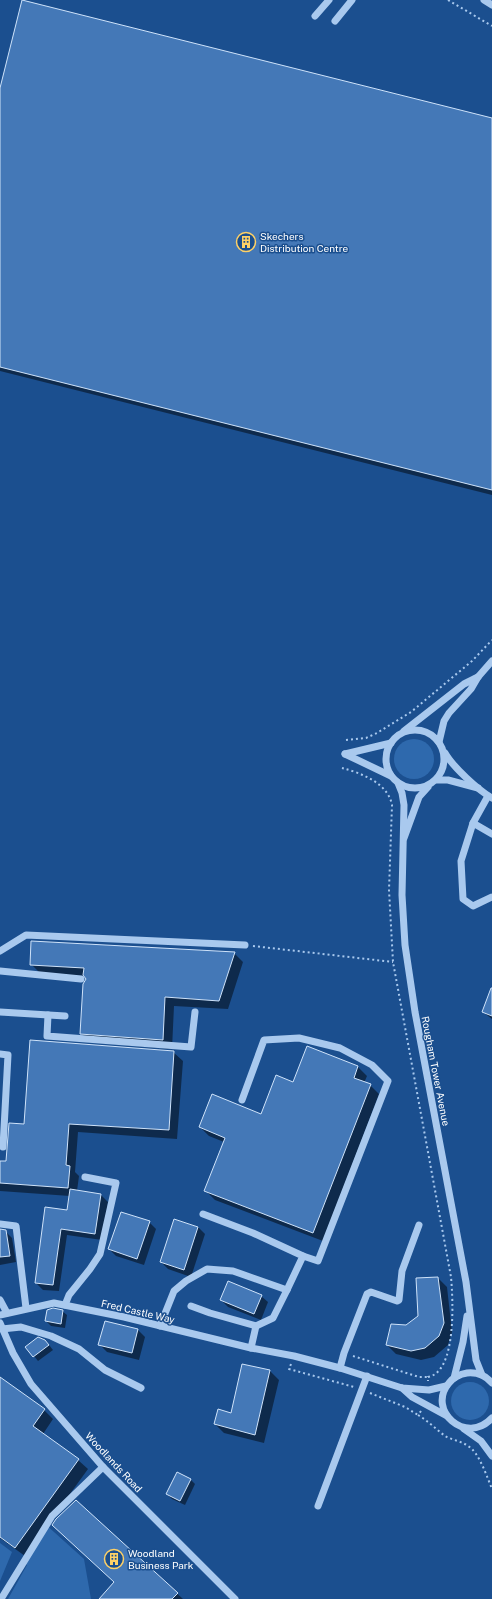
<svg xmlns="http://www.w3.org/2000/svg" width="492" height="1599" font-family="'Public Sans',sans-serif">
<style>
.green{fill:#2e69ad}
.shadow{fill:#0007}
.building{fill:#4478b7;stroke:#cfe3fa}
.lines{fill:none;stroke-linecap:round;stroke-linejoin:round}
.path{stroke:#a9c9ee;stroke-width:2;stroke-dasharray:2 3;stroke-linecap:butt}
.minor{stroke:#a9c9ee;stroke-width:7}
.labels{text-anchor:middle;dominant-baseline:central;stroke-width:3;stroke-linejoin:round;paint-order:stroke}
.poi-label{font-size:10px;fill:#fff;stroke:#1b4f8f;text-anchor:start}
.street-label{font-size:10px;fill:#fff;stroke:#1b4f8f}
</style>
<rect width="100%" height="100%" fill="#1b4f8f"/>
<g class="green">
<circle cx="414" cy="759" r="20"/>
<circle cx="470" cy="1401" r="19"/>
<path d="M44,1523l40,36 7,40h-83l19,-34 -5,-4z"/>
<path d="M0,1543l12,9 -12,29z"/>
</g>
<g class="shadow">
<path d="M0,92l492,27v376l-492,-124z"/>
<path d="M234,953l9,9 -15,47 -54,-3 -2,43 -82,-7 -9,-9 6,-54 -2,-3 -45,-3 -9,-9z"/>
<path d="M492,995v24l-9,-7z"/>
<path d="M173,1052l10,9 -6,78 -99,-7 -3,40 4,4 -2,15 24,4 7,7 -6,38 -35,-5 -8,56 -16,-1 -7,-7 32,-72 2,-15 -70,-5v-29h7l18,-37z"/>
<path d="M358,1067l9,9 -3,7 6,2 9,9 -56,147 -108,-41 -9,-9 18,-49 -15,-6 -9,-9 62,-12z"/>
<path d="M175,1220l23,7 7,7 -14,43 -23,-8 -7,-7z"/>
<path d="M149,1222l7,7 -12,36 -28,-9 -7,-7z"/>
<path d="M0,1230l5,1 7,7 4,24 -16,3z"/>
<path d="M438,1278l9,9 5,45 -4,13 -14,12 -13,3 -25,-6 -9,-9 19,-19 13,-9z"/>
<path d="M261,1296l7,6 -7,18 -33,-13 -7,-7z"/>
<path d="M62,1311l5,4 -2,13 -14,-2 -5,-5z"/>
<path d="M138,1330l7,7 -6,23 -32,-8 -7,-7z"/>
<path d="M45,1340l8,10 -15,11 -11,-14z"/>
<path d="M270,1371l9,9 -15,63 -40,-10 -9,-9 17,-10z"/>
<path d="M0,1378l44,32 9,9 -10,15 35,26 10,9 -63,87 -25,-18z"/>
<path d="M191,1480l4,4 -10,21 -13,-6 -5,-5z"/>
<path d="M76,1501l107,98h-82l14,-16z"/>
</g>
<g class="building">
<path d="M22,0l470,118v372l-492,-123v-279z"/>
<path d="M31,941l204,11 -16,49 -54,-4 -2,43 -83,-6 3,-50 3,-5 -3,-4 1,-7 -54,-3z"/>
<path d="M491,988h1v28l-10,-4z"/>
<path d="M30,1040l144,11 -5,79 -100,-6 -3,41 4,1 -2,22 -68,-5v-22h6l3,-38 15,1z"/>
<path d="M307,1046l51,20 -4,12 17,6 -58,149 -109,-42 21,-53 -26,-11 13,-33 49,20 15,-39 17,7z"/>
<path d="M70,1189l31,5 -6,40 -34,-5 -8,56 -18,-2 10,-76 22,3z"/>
<path d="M121,1212l29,9 -13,38 -29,-10z"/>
<path d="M174,1219l24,8 -14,43 -24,-8z"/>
<path d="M0,1229l6,1 4,26 -10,1z"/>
<path d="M438,1277l6,46 -5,13 -14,12 -14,3 -25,-6 5,-21 15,1 12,-9 -2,-38z"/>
<path d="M228,1281l34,14 -8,19 -34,-14z"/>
<path d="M53,1308l10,2 -2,14 -16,-3 2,-11z"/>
<path d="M105,1321l33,8 -6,24 -34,-8z"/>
<path d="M38,1337l7,3 4,5 -16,12 -8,-10z"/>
<path d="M242,1364l28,6 -15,65 -41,-11 4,-15 13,4z"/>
<path d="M0,1377l45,32 -12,17 46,33 -64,89 -15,-11z"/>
<path d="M177,1472l14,7 -11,22 -14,-7z"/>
<path d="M76,1500l102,93 -6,6h-73l15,-17 -62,-57 4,-6z"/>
</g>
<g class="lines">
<g class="path">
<path d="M448,0l44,26"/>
<path d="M346,740l20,-2 11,-5 34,-21 61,-51 20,-21"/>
<path d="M342,768c19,5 46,15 50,37l-3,85 4,72 58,315c2,22 6,95 -23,100v4"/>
<path d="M253,946l140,16"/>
<path d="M353,1356l66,21h9"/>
<path d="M291,1364l-2,5 65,18"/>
<path d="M370,1393l35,14 13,8"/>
<path d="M421,1411l-3,4c10,6 18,14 27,21 7,4 16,5 23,10 11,6 19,31 24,43"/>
</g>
<g class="minor">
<path d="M484,0l8,5"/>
<path d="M315,16l14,-16"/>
<path d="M335,21l17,-21"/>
<circle cx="415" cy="759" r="29"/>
<path d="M404,731l60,-47 14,-7"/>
<path d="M439,742l5,-21 5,-8 22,-24 7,-12 14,-16"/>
<path d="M445,753c8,14 33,37 47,45"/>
<path d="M345,754l46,22"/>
<path d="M345,754l46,-11"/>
<path d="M437,780h11l30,8"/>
<path d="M398,783l4,10 2,12 -2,90 3,50 10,67 51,270 10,78 6,15"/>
<path d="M488,796l-15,27 19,11"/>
<path d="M473,823l-12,38 2,38 10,7 19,-9"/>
<path d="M404,838l15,-41 9,-10"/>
<path d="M0,951l26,-16 219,10"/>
<path d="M0,971l81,8"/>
<path d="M0,1012l65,4"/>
<path d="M48,1015l-1,21 144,11 4,-35"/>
<path d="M0,1054l8,1 -5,92"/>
<path d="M242,1100l22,-60 35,-2 41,10 32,17 16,16 -70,180 -15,-5"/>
<path d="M0,1224l16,2 10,82"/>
<path d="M0,1300l7,13"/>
<path d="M65,1305l4,-10 21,-26 10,-15 16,-71 -31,-6"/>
<path d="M191,1306l19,7 46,13 17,-8 14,-28"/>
<path d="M0,1315l54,-12 70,14 127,31 43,8 46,12 62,20 27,2 17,-4"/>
<path d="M0,1323l13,30 18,31 72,83 132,132"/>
<path d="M160,1326l14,-35 12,-10 21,-12 26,2 54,19 16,-34 -50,-23 -50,-19"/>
<path d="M2,1329l19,-2 30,9 28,13 26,21 36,18"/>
<path d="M251,1348l5,-22"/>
<path d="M340,1368l4,-15 23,-59 4,-2 26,9 2,-1 3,-29 17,-46"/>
<path d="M454,1378l9,-36 4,-26"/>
<path d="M492,1383c-6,-7 -15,-11 -25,-10 -7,1 -14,5 -18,10 -23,27 17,63 43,35"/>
<path d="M402,1388l10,9 35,19"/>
<path d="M464,1429l17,12 11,15"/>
<path d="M318,1506l49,-130"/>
<path d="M1,1599l51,-83 51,-49"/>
</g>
</g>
<defs>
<g id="building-ring" transform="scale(1)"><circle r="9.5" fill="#1b4f8f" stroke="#ffd166" stroke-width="1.5"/><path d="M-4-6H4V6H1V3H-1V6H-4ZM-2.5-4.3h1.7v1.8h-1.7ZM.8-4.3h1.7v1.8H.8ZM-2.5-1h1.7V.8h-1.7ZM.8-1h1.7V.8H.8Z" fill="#ffd166"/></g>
</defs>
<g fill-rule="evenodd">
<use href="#building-ring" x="246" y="242"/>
<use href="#building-ring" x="114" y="1559"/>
</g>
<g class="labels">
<g class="poi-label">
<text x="260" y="236">Skechers<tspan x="260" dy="12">Distribution Centre</tspan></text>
<text x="128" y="1553">Woodland<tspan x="128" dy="12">Business Park</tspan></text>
</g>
<g class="street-label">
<text transform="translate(436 1071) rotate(79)">Rougham Tower Avenue</text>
<text transform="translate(138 1311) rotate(13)">Fred Castle Way</text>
<text transform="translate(114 1462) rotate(47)">Woodlands Road</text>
</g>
</g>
</svg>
